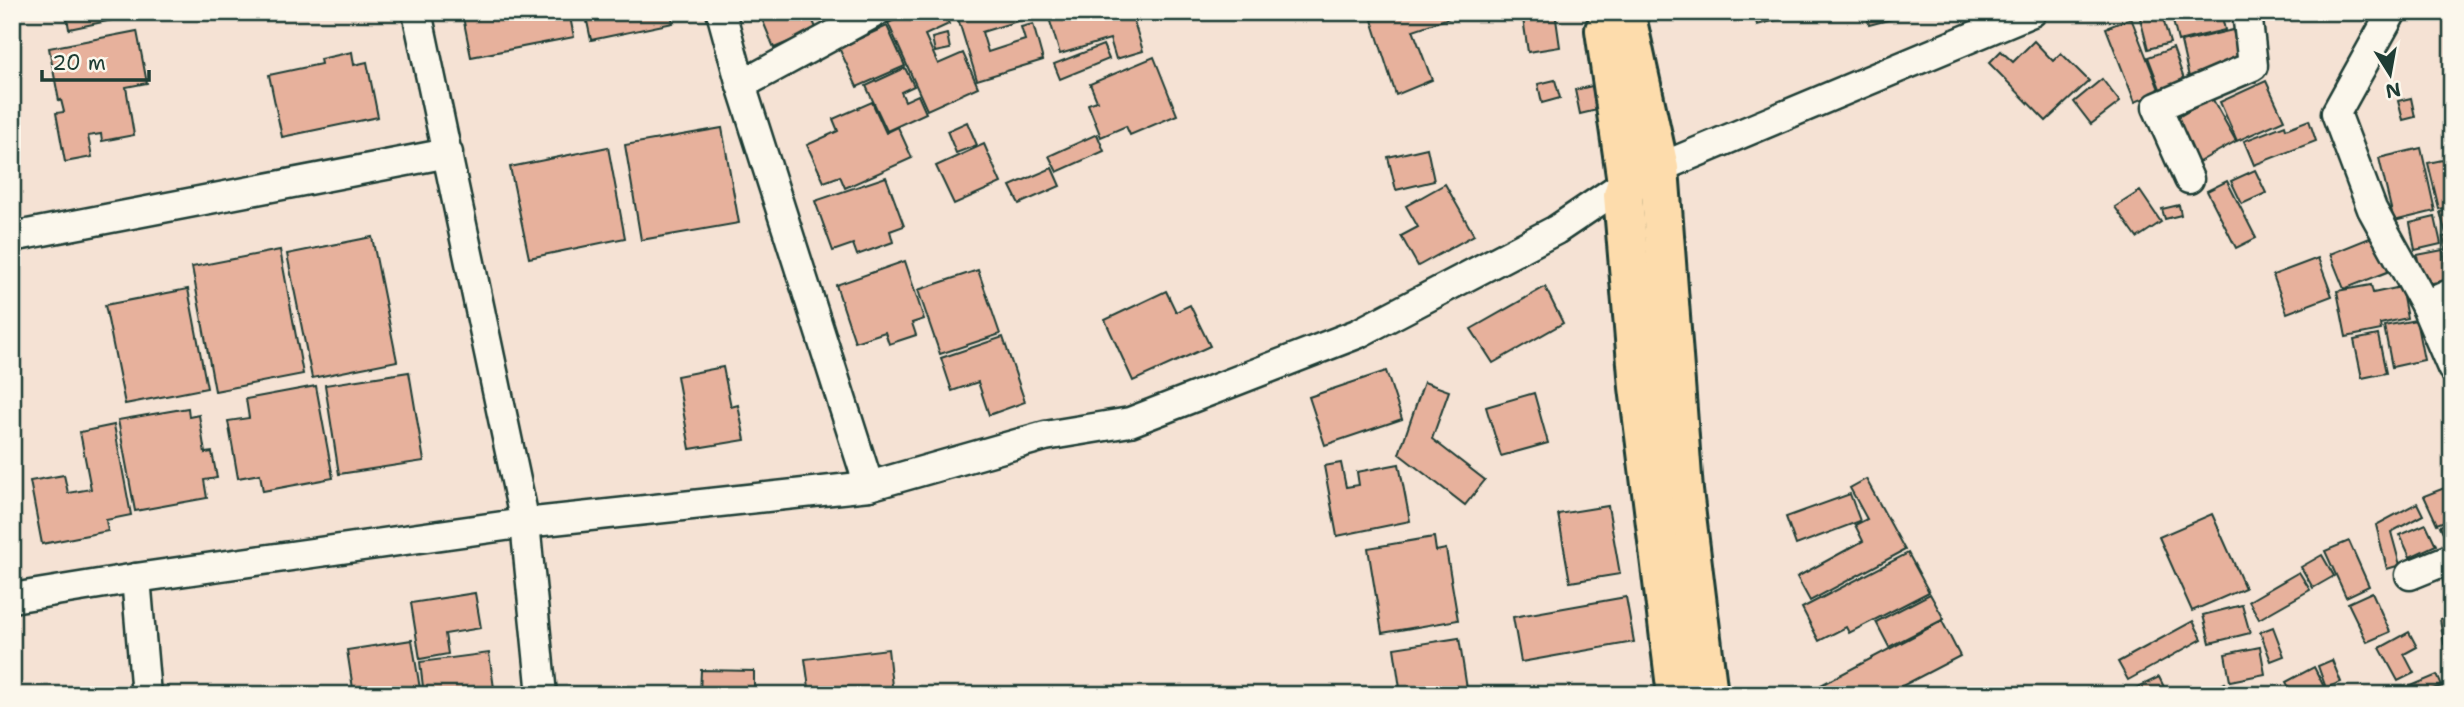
<svg xmlns="http://www.w3.org/2000/svg" width="2464" height="707" font-family="'Shantell Sans',sans-serif">
<style>
.building{fill:#e7b19c;stroke:#1f3d34;stroke-width:2}
.lines{fill:none;stroke-linecap:round;stroke-linejoin:round}
.street-casing{stroke:#1f3d34;stroke-width:33}
.primary-casing{stroke:#1f3d34;stroke-width:44}
.street{stroke:#fbf7ec;stroke-width:28}
.primary{stroke:#fddcac;stroke-width:38}
</style>
<rect width="100%" height="100%" fill="#f5e2d4"/>
<filter id="ink" filterUnits="userSpaceOnUse"><feTurbulence type="fractalNoise" baseFrequency=".0143" numOctaves="2"/><feDisplacementMap in="SourceGraphic" scale="14" xChannelSelector="R" yChannelSelector="G"/><feConvolveMatrix kernelMatrix="1 2 1 2 8 2 1 2 1" color-interpolation-filters="sRGB"/></filter>
<g filter="url(#ink)">
<g class="building">
<path d="M66,12h55l1,6 -53,11z"/>
<path d="M462,12h107l5,25 -103,20z"/>
<path d="M585,12h86l2,11 -82,17z"/>
<path d="M777,12h32l8,18 -43,18 -12,-29z"/>
<path d="M912,12h32l5,12 -24,11 13,29 25,-11 15,34 -51,23 -39,-87z"/>
<path d="M956,12h73l2,5 -49,15 6,20 37,-12 -4,-13 12,-3 10,36 -66,20z"/>
<path d="M1069,12h62l12,39 -27,8 -6,-20 -50,15 -11,-36z"/>
<path d="M1396,12h71l-54,18 19,50 -36,15 -24,-75z"/>
<path d="M1522,12h33l5,35 -32,5z"/>
<path d="M1754,12h36l2,4 -35,9z"/>
<path d="M1866,12h45v2l-42,11z"/>
<path d="M2161,12l9,31 -22,6 -8,-31z"/>
<path d="M2193,12h28l4,18 -47,11 -6,-24z"/>
<path d="M2131,18l29,74 -25,10 -29,-74z"/>
<path d="M887,26l18,40 -48,21 -18,-39z"/>
<path d="M2233,30l8,36 -52,11 -8,-35z"/>
<path d="M137,31l10,52 -21,4 8,48 -32,6 -1,-7 -13,2 4,21 -27,5 -9,-49 8,-1 -3,-12 -2,1 -10,-53z"/>
<path d="M947,34l3,15 -15,3 -3,-14z"/>
<path d="M2034,41l19,20 8,-8 28,28 -43,40 -57,-58 12,-12 12,11z"/>
<path d="M1103,45l6,14 -49,20 -6,-15z"/>
<path d="M2173,48l12,34 -24,9 -13,-34z"/>
<path d="M352,52l2,13 13,-3 11,55 -96,20 -13,-62 52,-11 -1,-5z"/>
<path d="M1154,57l23,58 -47,20 -4,-9 -25,11 -13,-33 9,-3 -7,-17z"/>
<path d="M905,68l9,18 -13,6 4,9 13,-6 8,18 -39,18 -21,-45z"/>
<path d="M2102,79l18,23 -29,22 -17,-22z"/>
<path d="M1555,80l5,18 -18,5 -4,-19z"/>
<path d="M2266,81l18,39 -47,21 -17,-39z"/>
<path d="M1592,86l5,24 -17,4 -5,-24z"/>
<path d="M2212,98l24,43 -39,22 -24,-43z"/>
<path d="M2411,98l4,19 -12,3 -5,-19z"/>
<path d="M872,102l14,31 12,-6 14,31 -67,30 -5,-12 -16,6 -17,-37 31,-14 -5,-12z"/>
<path d="M2309,120l7,21 -62,24 -10,-24 41,-16 1,4z"/>
<path d="M967,122l10,23 -21,8 -9,-22z"/>
<path d="M722,128l17,95 -98,17 -16,-95z"/>
<path d="M1097,134l7,17 -47,21 -8,-16z"/>
<path d="M984,144l17,39 -47,21 -18,-38z"/>
<path d="M608,147l17,91 -96,20 -19,-91z"/>
<path d="M1427,148l7,33 -38,9 -8,-33z"/>
<path d="M2421,148l14,63 -41,10 -15,-63z"/>
<path d="M2452,158v48l-13,3 -11,-46z"/>
<path d="M1052,168l8,18 -41,18 -9,-18z"/>
<path d="M2255,170l11,23 -24,11 -11,-23z"/>
<path d="M886,177l18,49 -14,5 3,11 -36,13 -4,-11 -20,7 -18,-50z"/>
<path d="M2227,181l29,57 -20,10 -29,-57z"/>
<path d="M1445,184l29,51 -56,31 -17,-30 17,-9 -12,-21z"/>
<path d="M2140,191l21,31 -24,16 -22,-31z"/>
<path d="M2179,205l2,10 -16,4 -3,-10z"/>
<path d="M2452,209v23l-6,2 -6,-22z"/>
<path d="M2435,217l6,27 -26,6 -5,-27z"/>
<path d="M2377,235l13,36 -46,18 -14,-35z"/>
<path d="M2452,235v13l-6,2 -3,-13z"/>
<path d="M372,237l25,124 -85,17 -25,-124z"/>
<path d="M280,250l23,124 -88,17 -23,-124z"/>
<path d="M2443,250l5,30 -26,5 -5,-30z"/>
<path d="M2452,251v21l-2,1 -3,-21z"/>
<path d="M2318,258l14,38 -45,17 -14,-38z"/>
<path d="M905,261l19,58 -12,4 4,12 -27,9 -4,-12 -30,10 -19,-57z"/>
<path d="M978,270l22,64 -60,20 -22,-64z"/>
<path d="M2371,285l2,8 28,-6 6,31 -27,6 1,6 -35,7 -9,-46z"/>
<path d="M1545,287l18,36 -70,40 -22,-34z"/>
<path d="M188,289l19,99 -82,16 -20,-99z"/>
<path d="M1166,291l10,21 14,-7 20,41 -77,35 -28,-61z"/>
<path d="M2416,320l8,40 -32,7 -8,-41z"/>
<path d="M2378,335l8,38 -24,5 -8,-38z"/>
<path d="M1003,337l22,65 -36,13 -11,-33 -26,9 -11,-33z"/>
<path d="M723,367l8,40 7,-2 7,35 -55,9 -13,-73z"/>
<path d="M1386,371l16,48 -77,26 -16,-48z"/>
<path d="M409,372l15,89 -85,13 -14,-89z"/>
<path d="M1424,382l25,9 -17,48 53,41 -20,25 -66,-51z"/>
<path d="M316,386l17,92 -70,13 -3,-17 -22,4 -10,-57 21,-3 -3,-19z"/>
<path d="M1534,393l14,50 -47,13 -15,-49z"/>
<path d="M188,408l1,9 10,-2 6,38 7,-1 5,26 -13,2 3,18 -72,13 -17,-91z"/>
<path d="M114,425l17,90 -25,5 2,11 -66,13 -12,-63 34,-6 4,18 23,-4 -11,-57z"/>
<path d="M1341,463l5,24 13,-2 -2,-13 42,-8 11,57 -73,15 -13,-70z"/>
<path d="M1866,479l39,71 -95,51 -13,-24 66,-36 -8,-16 12,-6 -17,-31z"/>
<path d="M2452,485v33l-15,6 -13,-28z"/>
<path d="M1850,494l10,27 -64,24 -10,-28z"/>
<path d="M2417,503l6,12 -32,17 9,33 -13,4 -11,-44z"/>
<path d="M1608,506l12,68 -50,8 -12,-68z"/>
<path d="M2212,514l33,74 -53,23 -33,-74z"/>
<path d="M2452,521v18l-5,2 -7,-15z"/>
<path d="M2426,524l10,21 -26,12 -10,-22z"/>
<path d="M1434,537l2,14 10,-2 12,71 -76,13 -14,-85z"/>
<path d="M2349,541l20,45 -23,11 -21,-46z"/>
<path d="M1908,553l21,39 -80,41 -3,-6 -27,14 -17,-33z"/>
<path d="M2322,555l12,21 -21,12 -12,-21z"/>
<path d="M2452,570v40l-3,1 -8,-39z"/>
<path d="M2299,572l11,18 -51,29 -10,-18z"/>
<path d="M2372,592l18,40 -23,10 -19,-39z"/>
<path d="M475,593l6,35 -36,6 3,20 -28,5 -9,-56z"/>
<path d="M1930,594l14,25 -55,28 -13,-25z"/>
<path d="M1626,597l8,45 -113,20 -8,-45z"/>
<path d="M2242,605l8,28 -40,10 -7,-28z"/>
<path d="M2452,616v27l-8,1 -4,-25z"/>
<path d="M1942,621l18,35 -75,39h-59l-5,-10z"/>
<path d="M2193,621l9,18 -74,41 -10,-18z"/>
<path d="M2273,627l11,29 -13,5 -11,-29z"/>
<path d="M2409,632l8,15 -13,7 10,19 -16,8 -18,-33z"/>
<path d="M1459,638l9,57h-67l-7,-47z"/>
<path d="M412,640l9,55h-67l-7,-45z"/>
<path d="M2260,647l5,27 -35,7 -5,-27z"/>
<path d="M888,649l5,46h-83l-5,-36z"/>
<path d="M489,653l6,42h-71l-4,-33z"/>
<path d="M2332,660l9,22 -15,6 -8,-22z"/>
<path d="M2314,667l14,28h-35l-7,-13z"/>
<path d="M701,670l53,1v24h-54z"/>
<path d="M2437,675l5,11 -10,3 3,6h-34l-2,-4z"/>
<path d="M2159,677l9,18h-34l-2,-5z"/>
<path d="M2225,683l7,12h-27z"/>
</g>
<g class="lines">
<g class="street-casing">
<g id="street">
<path d="M417,12l108,511 17,172"/>
<path d="M721,12l20,73 128,401"/>
<path d="M2392,12l-56,101 36,96 53,96 27,63"/>
<path d="M741,85l135,-73"/>
<path d="M1659,168l373,-156"/>
<path d="M2189,179l-32,-72 96,-41 -6,-54"/>
<path d="M12,237l436,-84"/>
<path d="M2425,305l27,-12"/>
<path d="M2410,575l42,-17"/>
<path d="M136,578l10,117"/>
<path d="M12,598l124,-20 389,-55 344,-37 176,-50 85,-14 227,-88 199,-104 71,-48"/>
</g>
</g>
<g class="primary-casing">
<g id="primary">
<path d="M1625,12l34,156 24,323 25,204"/>
<path d="M1605,30l22,152 -4,13 16,192 38,308"/>
</g>
</g>
<use href="#street" class="street"/>
<use href="#primary" class="primary"/>
</g>
</g>
<rect width="2464" height="707" fill="none" stroke="#fbf7ec" stroke-width="42"/>
<rect x="21" y="21" width="2422" height="665" fill="none" stroke="#1f3d34" stroke-width="2.5" filter="url(#ink)"/>
<g transform="translate(2390 74) rotate(169)" stroke="#fbf7ec" stroke-width="5" paint-order="stroke">
<path d="M0-5L12 26L0 18L-12 26Z" fill="#1f3d34"/>
<text y="-10" font-size="19" font-weight="bold" text-anchor="middle" fill="#1f3d34">N</text>
</g>
<path d="M42 70v10h107v-10" fill="none" stroke="#1f3d34" stroke-width="3.5"/>
<text x="52" y="70" font-size="21" fill="#1f3d34" stroke="#fbf7ec" stroke-width="5" paint-order="stroke">20 m</text>
</svg>
